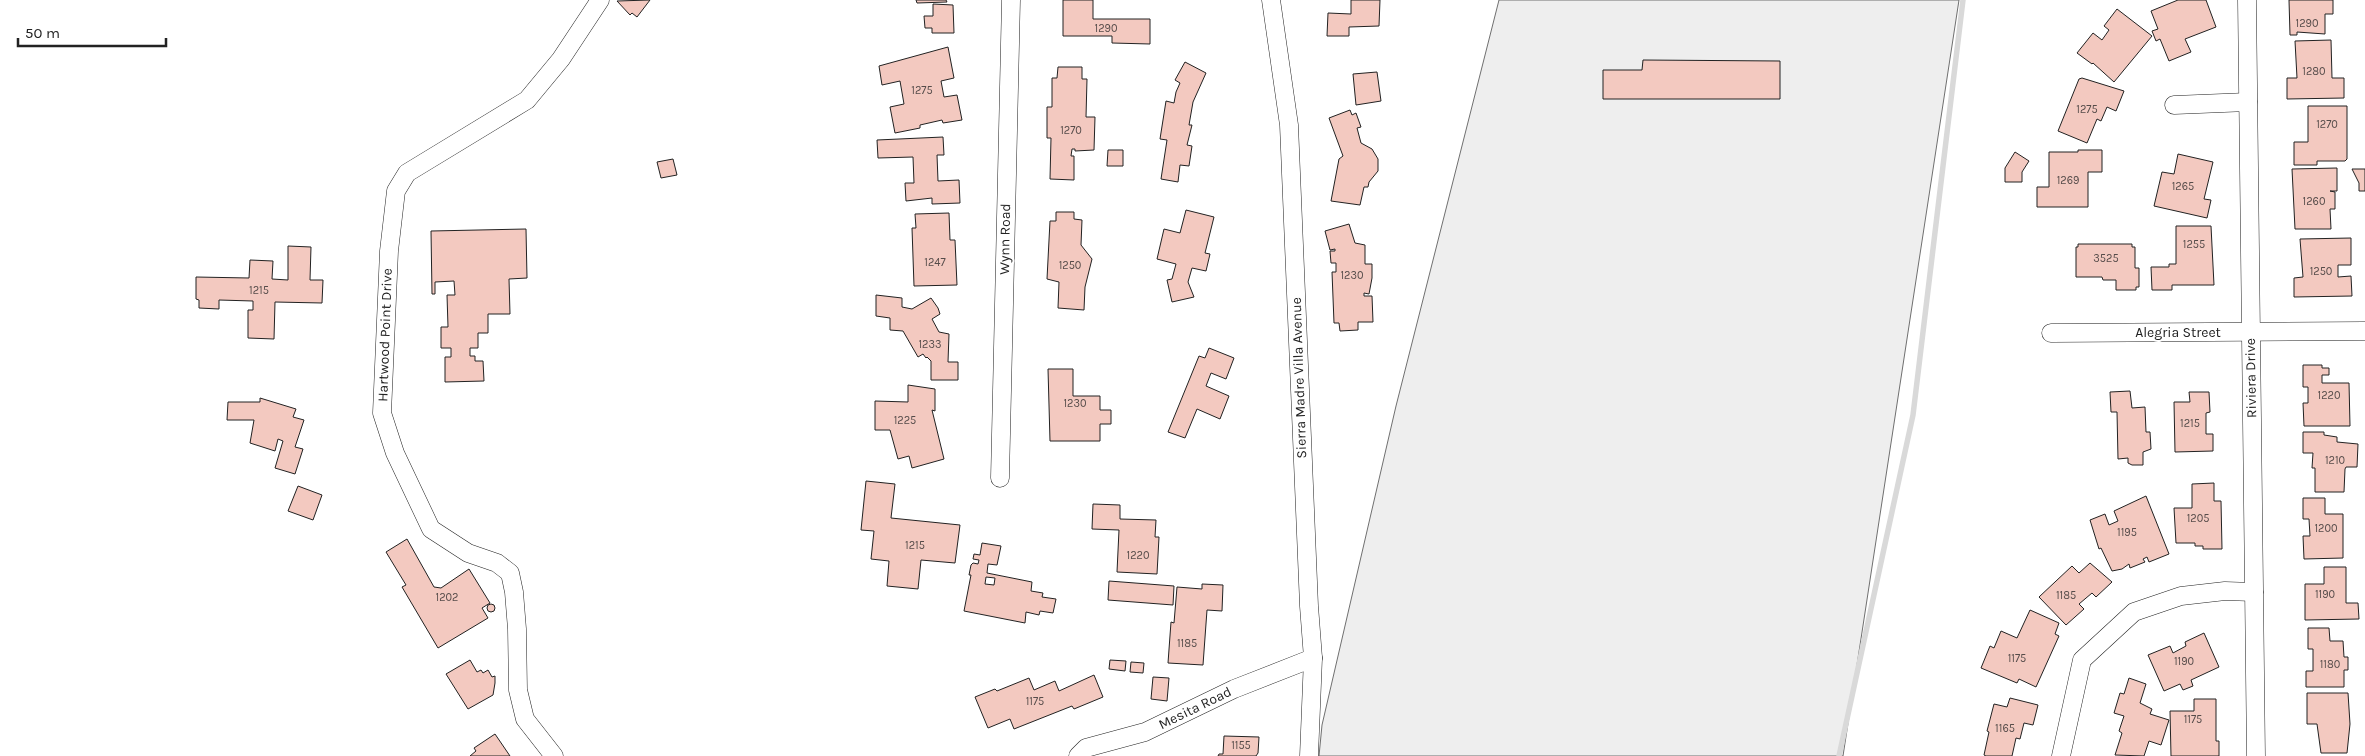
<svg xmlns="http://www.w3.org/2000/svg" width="2365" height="756" font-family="Karla,sans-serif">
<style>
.green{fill:#eee;stroke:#6f6f6f}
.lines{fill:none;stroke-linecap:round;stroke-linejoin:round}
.stream{stroke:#d9d9d9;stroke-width:5.5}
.building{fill:#f3c9c0;stroke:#222;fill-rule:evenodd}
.street-casing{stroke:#222;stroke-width:19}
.street{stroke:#fff;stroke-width:18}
.labels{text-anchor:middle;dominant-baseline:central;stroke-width:4;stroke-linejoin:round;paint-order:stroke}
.number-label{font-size:11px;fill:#564c4a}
.street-label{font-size:14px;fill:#222;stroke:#fff}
</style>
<rect width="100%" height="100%" fill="#fff"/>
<path class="green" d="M1499,0h460l-116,756h-524l3,-31 74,-319z"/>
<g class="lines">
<path class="stream" d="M1839,756l74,-341 50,-415"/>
</g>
<g class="building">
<path d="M650,0l-13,17 -5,-4 -2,2 -13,-14z"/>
<path d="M916,0h30l1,2 -30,1z"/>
<path d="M1063,0h30v19h57v25l-38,-1v-7h-49z"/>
<path d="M1351,0h29l-1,26 -30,1v9h-22l1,-23 23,1z"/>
<path d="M2178,0h28l10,27 -31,12 6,13 -22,9 -9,-22 -4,2 -4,-10 6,-2 -7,-18z"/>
<path d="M2289,0h44v14h-8v20l-28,-2v3h-7z"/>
<path d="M933,4l20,1 1,28h-22v-5h-7l-1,-12h9z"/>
<path d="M2117,9l35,27 -38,46 -21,-19 -1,1 -15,-11 16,-20 9,7 7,-10 -5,-4z"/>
<path d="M2331,40l1,38h12v20l-57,1v-21h10l-2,-37z"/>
<path d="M948,47l6,31 -13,3 3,16 13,-2 5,25 -19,3 -1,-3 -22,5v3l-25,5 -5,-26 14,-3 -4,-23 -18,4 -3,-19z"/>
<path d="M1643,60l137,1v38h-177v-29h39z"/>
<path d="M1185,62l21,11 -13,29 -4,23h3l-5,20 5,1 -3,20 -9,-1 -2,17 -17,-3 6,-39 -7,-1 6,-38 8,2 2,-11 4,-9 -5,-3z"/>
<path d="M1058,67h24v12h5l-1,38h9l-1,33 -19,1v-2h-3l-1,7h3v24l-24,-1 1,-41h-4v-31h5v-29h5z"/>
<path d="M1377,72l4,29 -25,4 -3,-31z"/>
<path d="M2082,78l42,13 -8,20 -9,-4 -6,14 -4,-2 -10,24 -29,-12 21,-52z"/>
<path d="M2308,106h39v53l-2,2h-28v4h-23v-23h14z"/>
<path d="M1350,110l2,5 4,-2 5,14 -4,1 4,15 11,6 6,10v12l-9,11 -1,5h-4l-4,18 -29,-4 8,-42 4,-3 -14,-38z"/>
<path d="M943,137l1,18h-7l1,26 21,-1 1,23 -28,1v-6l-26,3 -1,-18h9l-1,-26 -35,1 -1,-18z"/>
<path d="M1108,150h15v16h-16z"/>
<path d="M2078,150h24v22h-14v35h-51v-20h12v-35h29z"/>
<path d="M2015,152l14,9 -7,11v10h-17v-14z"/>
<path d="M2178,154l35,8 -9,37 7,1 -4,18 -53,-12 8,-34 12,2z"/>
<path d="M673,159l4,16 -16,3 -4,-16z"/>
<path d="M2337,168v23h-7l5,1v17h-5l1,20h-36l-3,-60z"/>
<path d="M2352,169h13v22h-6v-8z"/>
<path d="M1186,210l28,7 -9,36 5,1 -4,17 -14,-3 -4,14 6,15 -22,5 -5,-22 5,-1 4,-15 -19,-5 7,-30 16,4z"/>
<path d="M1056,212h18v7l8,1 -1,25 11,14 -7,28 -1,23 -26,-2 1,-26 -12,-3 3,-58h6z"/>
<path d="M949,213l1,27h5l2,45 -43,1 -2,-58h4l-1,-14z"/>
<path d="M1349,224l6,19 10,2v19h7v14l-3,16 -5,-1v3h8l1,26h-15v8l-18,1 -1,-8h-5l-2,-51h4v-9h-5l-1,-12h5v-2l-5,1 -5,-19z"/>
<path d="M2176,226h35l3,59h-42v5h-20l-1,-23h18v-3h7z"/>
<path d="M526,229l1,49 -18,1 1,35h-22v19h-10v15h-8v8h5v5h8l1,20 -39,1v-25h6v-9h-10v-21h7l-1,-32h8l-1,-14 -19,1v12h-3l-1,-63z"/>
<path d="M2351,238v27h-13v12l13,-1 1,20 -58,1v-19l9,-1 -3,-38z"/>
<path d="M2078,244h54v3h3v21h4v19h-3v3h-20v-10h-13l-1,-3h-26v-30h2z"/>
<path d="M288,246l23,1 -1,33h13l-1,23 -47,-1 -1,37 -26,-1v-28h5v-9l-34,-1v9l-20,-1v-8l-3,-1v-22l53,1 1,-18 23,1 -1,18 16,1z"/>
<path d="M876,295l26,3v9l10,2 19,-11 7,10 2,6 -8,5 7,13 10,2 -1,28h10v18h-27v-19l-4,-4 -1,1 -3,-4 -5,3 -15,-26 -13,-1v-12l-14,-2z"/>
<path d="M1209,348l25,10 -8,21 -15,-6 -5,13 23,10 -9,23 -23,-10 -12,29 -17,-6 31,-76 6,2z"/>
<path d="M2303,365h19v3h7v7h-7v8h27l1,43h-46l-1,-23h5v-16h-5z"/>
<path d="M1048,369h25v27h27v14h11v14h-11v17h-50z"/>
<path d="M908,385l27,4v22l-3,-1 12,49 -32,9 -3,-12 -11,3 -8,-29h-15v-29l33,1z"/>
<path d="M2130,391l2,17 13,-1 1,25h4l1,17 -8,3v13h-11l-4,-2v-5l-10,1 -1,-47h-6l-1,-20z"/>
<path d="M2189,392h20l1,20 -4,1v21h7v17l-38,1 -1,-50h16z"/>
<path d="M260,398l36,11 -3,8 11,3 -9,27 8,2 -8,25 -20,-6 8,-27 -5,-2 -3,12 -25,-8 4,-23h-27l1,-18h32z"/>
<path d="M2303,432h21v3l13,2v5l21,2 -1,23h-11l-1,2 -1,23h-29v-24h-3l1,-15h-10z"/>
<path d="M866,481l29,3 -4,34 69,7 -5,38 -34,-3 -3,29 -31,-3 2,-25 -18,-2 3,-28 -13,-1z"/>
<path d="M2214,483v18h7l1,48h-19v-3h-8v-3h-19l-2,-35h18v-24z"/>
<path d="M298,486l24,9 -9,25 -25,-9z"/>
<path d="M2146,496l23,58 -20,8 -2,-5 -4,2 2,3 -15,6 -1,-4 -7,5 -10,2 -11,-23 -2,1 -9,-29 15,-6 4,11 9,-4 -4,-10z"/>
<path d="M2303,498h22v16h18v44l-39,1 -1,-23h7l-1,-17h-6z"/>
<path d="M1093,504l27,1v14l36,1 -1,17h4l-2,37 -40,-2 2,-42 -27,-1z"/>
<path d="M407,539l27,48 7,1 28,-19 21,34 -8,5 6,10 -50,30 -36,-61 4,-2 -20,-33z"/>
<path d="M982,543l19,3 -4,19 -9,-1 -1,9 45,9 -1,9 12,2 -1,4 14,2 -3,14 -13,-2 -1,4 -13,-3 -1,11 -61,-12 7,-36h-2l2,-10 2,-2 5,1 1,-4 -6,-1 1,-5 6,1zM986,577l9,1 -1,7 -9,-1z"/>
<path d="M2090,563l22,19 -16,15 -4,-4 -13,11 5,5 -18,16 -27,-28 33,-31 7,7z"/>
<path d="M2324,567h22v36h12l1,16 -54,1v-36h19z"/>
<path d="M1109,581l65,5 -1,19 -65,-5z"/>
<path d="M1202,584l21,1 -1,26 -15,-1 -4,55 -35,-2 3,-41 3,1 3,-36 25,2z"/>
<circle cx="491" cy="608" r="4"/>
<path d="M2030,610l29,13 -4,11 4,2 -23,51 -17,-8 -2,4 -36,-15 9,-22 4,2 7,-17 16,7z"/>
<path d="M2308,628h21l1,13h13l1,16h4v13h-4v17h-38v-16h7v-22h-5z"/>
<path d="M2204,633l15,34 -28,13 2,6 -10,4 -3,-6 -16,7 -16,-36 22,-9 3,7 13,-7 -1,-4z"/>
<path d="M470,660l7,12 4,-2 2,3 5,-3 4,7 3,-1v7l-2,12 -25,14 -22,-35z"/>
<path d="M1110,660l16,1 -1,10 -16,-2z"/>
<path d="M1131,662l13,1 -1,10 -13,-1z"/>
<path d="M1094,675l9,22 -29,12 -2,-3 -58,23 -4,-10 -22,9 -13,-31 20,-8 2,2 32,-13 5,12 21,-9 4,10z"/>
<path d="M1153,677l16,1 -2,23 -16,-2z"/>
<path d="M2129,678l17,6 -6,19 12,6 -2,5 19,6 -8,25 -12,-4 -5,15 -29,-1 7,-22 -3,-2 5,-15 -10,-3 6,-20 4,1z"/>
<path d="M2307,693h41l2,31 -3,29h-26l-4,-29h-10z"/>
<path d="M2010,698l28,7 -5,20 -9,-2 -4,16 -4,-1 -4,18h-26l-2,-1 5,-23 -2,-1 7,-27 13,3z"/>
<path d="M2194,699h22v42h3v15h-48l-1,-45h24z"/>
<path d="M495,734l15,22h-40l6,-5 -2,-3z"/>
<path d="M1224,736l35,1 -1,16 -2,3h-38l1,-2h4z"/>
</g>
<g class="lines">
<g class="street-casing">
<g id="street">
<path d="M1271,0l18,125 20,481 4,52 -4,98"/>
<path d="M2247,0l9,756"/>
<path d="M2174,105l74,-3"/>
<path d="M2051,333l314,-2"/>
<path d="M1000,478l11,-478"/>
<path d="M554,756l-29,-37 -7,-29 -1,-61 -3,-37 -4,-19 -13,-10 -29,-10 -37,-24 -36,-76 -13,-40 7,-162 7,-60 11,-18 120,-73 34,-41 39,-59"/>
<path d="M1078,756l8,-8 59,-16 89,-43 79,-31"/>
<path d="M2061,756l21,-96 52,-48 47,-16 44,-5 29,1"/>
</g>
</g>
<use href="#street" class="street"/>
</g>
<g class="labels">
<g class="number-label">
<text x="2307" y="23">1290</text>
<text x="1106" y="28">1290</text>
<text x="2314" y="71">1280</text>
<text x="922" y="90">1275</text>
<text x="2087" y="109">1275</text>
<text x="2327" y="124">1270</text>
<text x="1071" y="130">1270</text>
<text x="2068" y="180">1269</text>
<text x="2183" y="186">1265</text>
<text x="2314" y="201">1260</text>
<text x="2194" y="244">1255</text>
<text x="2106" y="258">3525</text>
<text x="935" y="262">1247</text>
<text x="1070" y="265">1250</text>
<text x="2321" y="271">1250</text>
<text x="1352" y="275">1230</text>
<text x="259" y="290">1215</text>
<text x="930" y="344">1233</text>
<text x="2329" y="395">1220</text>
<text x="1075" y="403">1230</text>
<text x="905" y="420">1225</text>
<text x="2190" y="423">1215</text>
<text x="2335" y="460">1210</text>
<text x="2198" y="518">1205</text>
<text x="2326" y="528">1200</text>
<text x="2127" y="532">1195</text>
<text x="915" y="545">1215</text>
<text x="1138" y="555">1220</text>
<text x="2325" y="594">1190</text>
<text x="2066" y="595">1185</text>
<text x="447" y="597">1202</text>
<text x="1187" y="643">1185</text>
<text x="2017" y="658">1175</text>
<text x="2184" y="661">1190</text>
<text x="2330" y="664">1180</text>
<text x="1035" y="701">1175</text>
<text x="2193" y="719">1175</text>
<text x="2005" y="728">1165</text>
<text x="1241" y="745">1155</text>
</g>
<g class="street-label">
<text transform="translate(1005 239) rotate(-89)">Wynn Road</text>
<text x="2178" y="332">Alegria Street</text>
<text transform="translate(385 335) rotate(-88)">Hartwood Point Drive</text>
<text transform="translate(1299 378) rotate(-92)">Sierra Madre Villa Avenue</text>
<text transform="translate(2251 378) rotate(-91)">Riviera Drive</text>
<text transform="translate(1195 708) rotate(-26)">Mesita Road</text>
</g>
</g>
<path d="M18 38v8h148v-8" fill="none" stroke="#222222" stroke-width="2.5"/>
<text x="25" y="38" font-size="15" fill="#222222" stroke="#ffffff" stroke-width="4" paint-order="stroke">50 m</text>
</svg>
